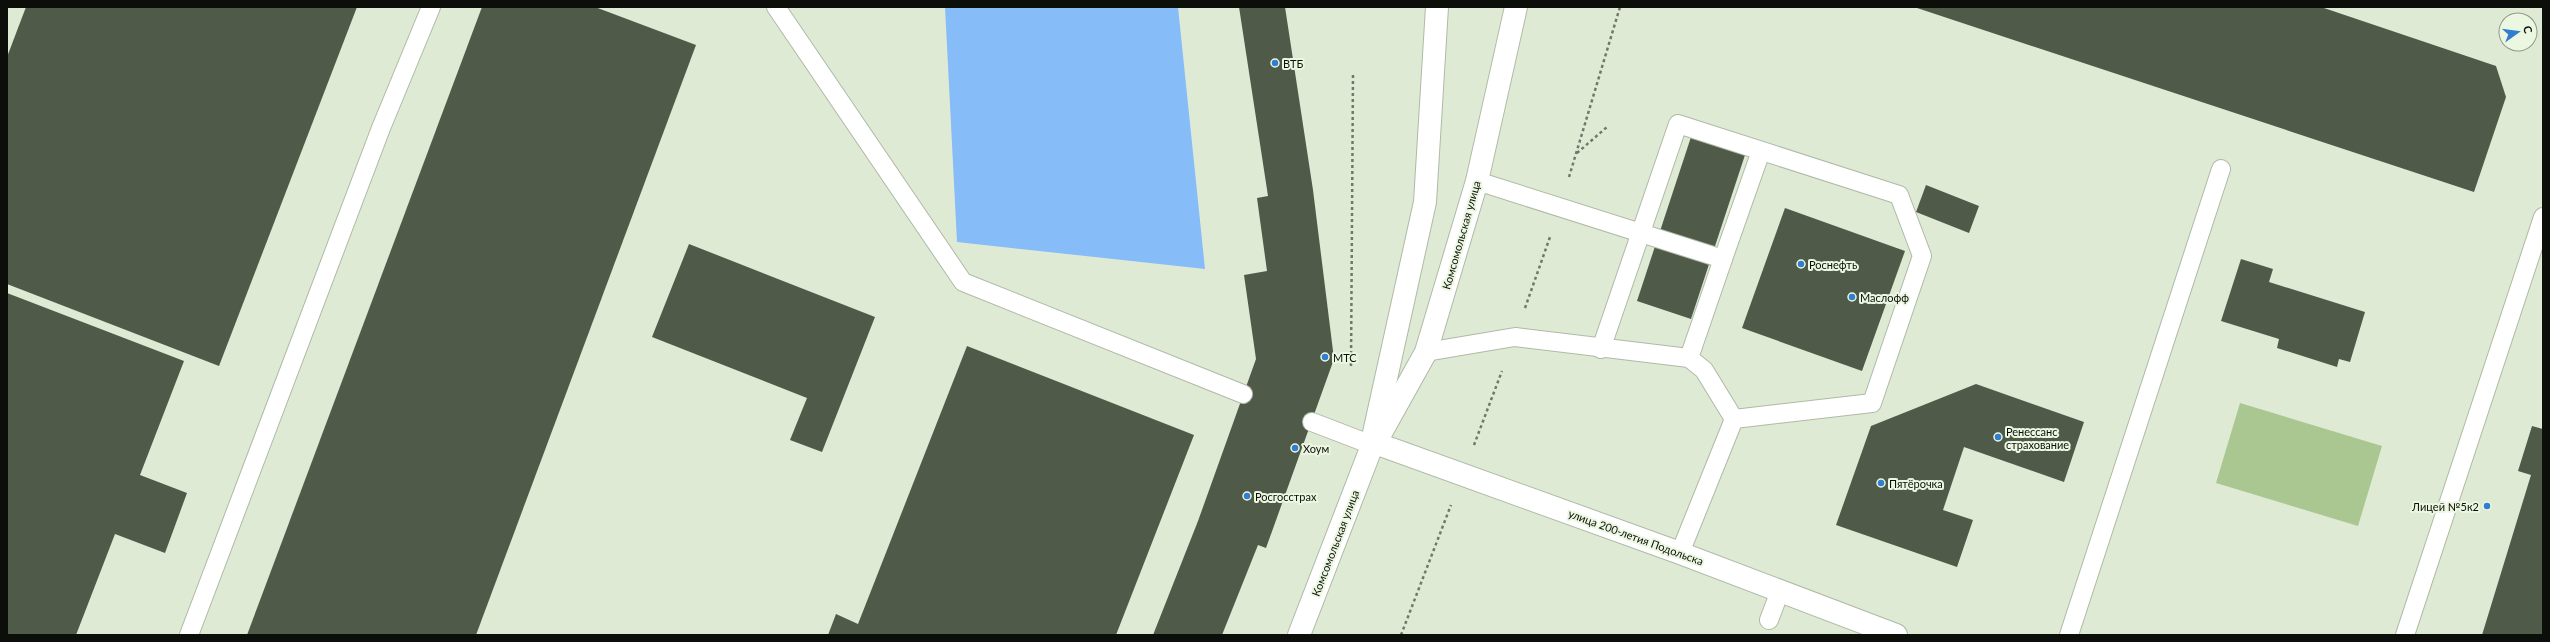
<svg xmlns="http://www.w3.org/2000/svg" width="2550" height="642" font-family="Lato,sans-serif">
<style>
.park{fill:#aac691}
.water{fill:#86bcf8}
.building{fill:#505a48}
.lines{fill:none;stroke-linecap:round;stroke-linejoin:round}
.service-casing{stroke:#afbaa6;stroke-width:20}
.minor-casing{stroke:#afbaa6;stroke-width:24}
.secondary-casing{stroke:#afbaa6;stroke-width:24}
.path{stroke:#71786b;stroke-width:2.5;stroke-dasharray:3 3;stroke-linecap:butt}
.service{stroke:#fff;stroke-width:18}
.minor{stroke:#fff;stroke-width:22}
.secondary{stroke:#fff;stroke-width:22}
.poi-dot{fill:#307ecd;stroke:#ecf7e2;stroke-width:1.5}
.labels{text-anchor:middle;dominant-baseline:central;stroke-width:4;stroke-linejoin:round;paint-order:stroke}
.poi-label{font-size:11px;fill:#0c0f09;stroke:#ecf7e2;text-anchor:start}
.street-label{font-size:11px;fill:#0c0f09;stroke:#ecf7e2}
</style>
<rect width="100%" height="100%" fill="#dfead5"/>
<path class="park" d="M2240,403l142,43 -24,80 -142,-43z"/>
<path class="water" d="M945,7h233l27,262 -248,-27z"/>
<g class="building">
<path d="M26,7h331l-138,359 -212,-82v-227z"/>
<path d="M482,7h113l101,38 -220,590h-229z"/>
<path d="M1239,7h46l28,183 21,169 -68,189 -8,-3 -36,90h-69l45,-114 58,-162 -12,-84 23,-4 -10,-73 11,-2z"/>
<path d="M1914,7h407l175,59 10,31 -32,95z"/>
<path d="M1691,137l54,18 -54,164 -54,-18z"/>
<path d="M1926,185l53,21 -10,27 -53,-21z"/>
<path d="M1785,208l120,43 -43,120 -120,-43z"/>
<path d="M689,244l186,73 -53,135 -32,-12 17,-42 -155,-61z"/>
<path d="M2241,259l32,10 -4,13 96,30 -15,50 -11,-3 -2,8 -60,-19 2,-9 -58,-18z"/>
<path d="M7,293l177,68 -44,114 47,18 -22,60 -50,-19 -39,101h-69z"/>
<path d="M967,346l227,89 -78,200h-288l8,-21 22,10z"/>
<path d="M1976,384l108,38 -20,60 -100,-35 -21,63 30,10 -16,47 -121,-42 35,-99z"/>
<path d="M2532,426l11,3v206h-61l49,-160 -13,-4z"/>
</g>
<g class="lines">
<g class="service-casing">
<g id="service">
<path d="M776,7l187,275 280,112"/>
<path d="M1477,181l246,78 -34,99"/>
<path d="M1723,259l38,-108"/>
<path d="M1601,349l77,-225 221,71 23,61 -50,147 -138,16"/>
<path d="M1426,352l89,-15 174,21 15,12 30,49"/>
<path d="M1312,422l60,23"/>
<path d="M1680,553l54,-134"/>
<path d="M1769,620l11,-29"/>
<path d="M189,635l192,-507 50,-121"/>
<path d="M2069,635l152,-466"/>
<path d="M2405,635l138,-418"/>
</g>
</g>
<g class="minor-casing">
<path id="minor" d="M1375,443l305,110 216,82"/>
</g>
<g class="secondary-casing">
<g id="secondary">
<path d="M1382,431l44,-79 51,-171 39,-174"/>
<path d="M1299,635l71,-184 55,-249 12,-195"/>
</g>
</g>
<g class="path">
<path d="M1577,153l30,-26"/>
<path d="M1569,177l51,-170"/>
<path d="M1525,308l25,-71"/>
<path d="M1351,366l2,-293"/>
<path d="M1474,445l28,-74"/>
<path d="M1401,635l50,-130"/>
</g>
<use href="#service" class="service"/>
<use href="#minor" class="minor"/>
<use href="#secondary" class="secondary"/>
</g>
<g class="poi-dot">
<circle cx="1275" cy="63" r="4"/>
<circle cx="1801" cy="264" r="4"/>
<circle cx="1852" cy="297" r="4"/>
<circle cx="1325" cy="357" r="4"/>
<circle cx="1998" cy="437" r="4"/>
<circle cx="1295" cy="448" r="4"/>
<circle cx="1881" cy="483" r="4"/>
<circle cx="1247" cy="496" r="4"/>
<circle cx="2487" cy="506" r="4"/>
</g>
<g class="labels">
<g class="poi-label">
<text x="1283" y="63">ВТБ</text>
<text x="1809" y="264">Роснефть</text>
<text x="1860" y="297">Маслофф</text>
<text x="1333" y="357">МТС</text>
<text x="2006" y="431">Ренессанс<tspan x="2006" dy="13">страхование</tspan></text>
<text x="1303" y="448">Хоум</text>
<text x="1889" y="483">Пятёрочка</text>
<text x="1255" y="496">Росгосстрах</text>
<text x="2479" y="506" text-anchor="end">Лицей №5к2</text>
</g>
<g class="street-label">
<text transform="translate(1461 235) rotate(-74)">Комсомольская улица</text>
<text transform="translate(1636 537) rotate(20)">улица 200-летия Подольска</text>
<text transform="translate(1335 543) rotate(-69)">Комсомольская улица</text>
</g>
</g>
<rect width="2550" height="642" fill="none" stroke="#0c0f09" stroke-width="16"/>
<g transform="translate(2518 32) rotate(76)"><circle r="19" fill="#ecf7e2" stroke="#929a8b"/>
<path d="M0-3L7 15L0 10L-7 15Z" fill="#307ecd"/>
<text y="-6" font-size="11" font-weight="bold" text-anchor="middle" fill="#0c0f09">С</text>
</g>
</svg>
